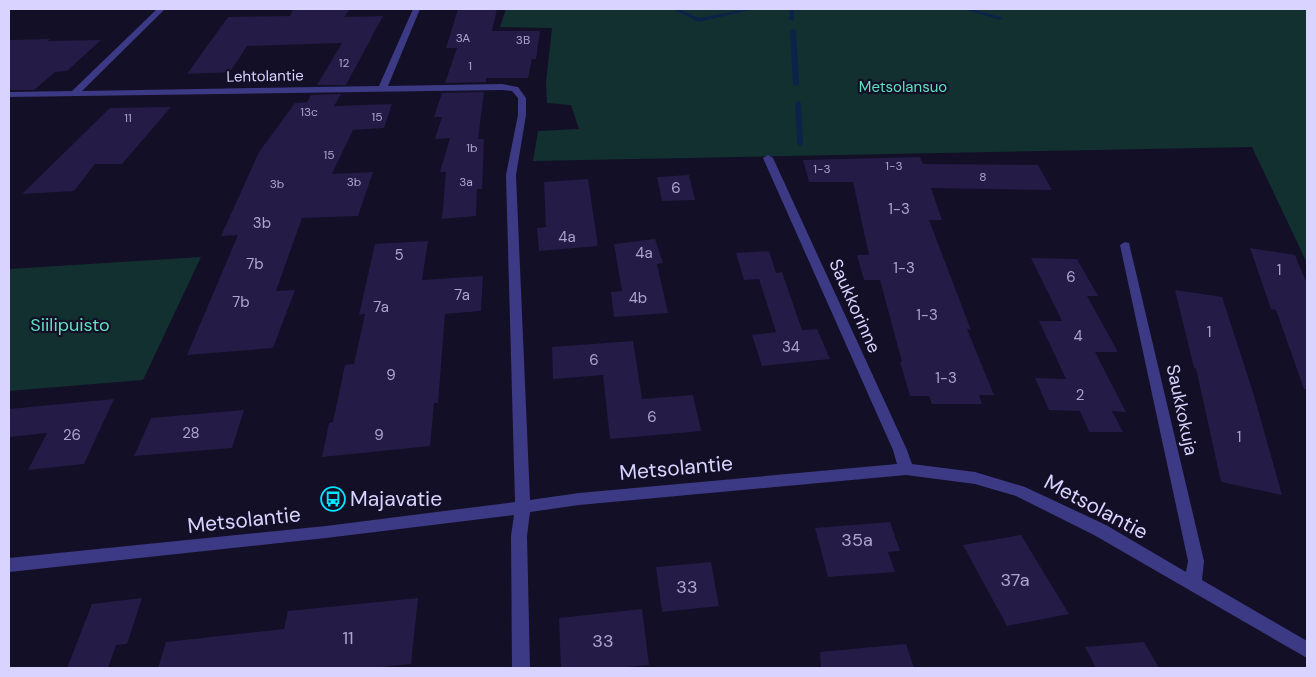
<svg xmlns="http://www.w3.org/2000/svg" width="1316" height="677" font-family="'DM Sans',sans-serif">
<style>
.green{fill:#12302f}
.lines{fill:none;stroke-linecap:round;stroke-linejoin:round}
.stream{fill:#0c2248;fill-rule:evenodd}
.building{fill:#241b47}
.minor{fill:#3d3a85;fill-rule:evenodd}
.labels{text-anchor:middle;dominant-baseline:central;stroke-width:4.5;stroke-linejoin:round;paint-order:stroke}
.far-number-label{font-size:12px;fill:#aca6d1}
.far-street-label{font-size:15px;fill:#d9d4ff;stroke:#130f26}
.far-park-label{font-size:15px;fill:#5fe0c0;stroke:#130f26}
.number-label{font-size:15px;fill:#aca6d1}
.street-label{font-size:18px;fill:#d9d4ff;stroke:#130f26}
.park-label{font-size:18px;fill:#5fe0c0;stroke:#130f26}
.near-number-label{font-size:18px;fill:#aca6d1}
.near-street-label{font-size:21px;fill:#d9d4ff;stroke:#130f26}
.near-poi-label{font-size:21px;fill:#d9d4ff;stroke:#130f26;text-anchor:start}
</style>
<rect width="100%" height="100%" fill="#130f26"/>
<g class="green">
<path d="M506,9h801v254l-55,-116 -719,14 5,-30 41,-2 -8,-24 -24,-2 -1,-21 6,-54 -52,-1z"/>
<path d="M201,257l-58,123 -134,11v-122z"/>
</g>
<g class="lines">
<g class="stream">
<path d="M673,9h5l21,9 47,-9h8l-56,13z"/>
<path d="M790,9h4v12l-5,-1z"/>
<path d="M964,9h7l32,9 -3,2z"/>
<path d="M793,29l3,2 3,53 -3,2 -3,-2 -3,-53z"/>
<path d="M798,101l3,2 2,41 -3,2 -3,-2 -2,-41z"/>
</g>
</g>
<g class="building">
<path d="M293,9h57l-6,8 39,-1 -37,69h-29l25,-42 -95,3 -17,26 -43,2 41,-57 62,-1z"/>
<path d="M458,9h39l-5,22h48l-4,28h-4l-4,19h-42v4l-41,1 12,-35h-11z"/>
<path d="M50,39l-2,2 53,-1 -34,31 -12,1 -21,18h-25v-50z"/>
<path d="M484,92l-6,47h6l-2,50h-5l-1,27 -34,3 4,-47h-6l10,-34 -15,1 7,-22h-8l8,-24z"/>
<path d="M341,94l-7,12 58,-2 -8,24 -31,2 -21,44 41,-2 -15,44 -56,2 -26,73 19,-1 -22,58 -86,7 51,-120 -17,1 38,-84 36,-49 12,-1 4,-7z"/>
<path d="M171,107l-49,57h-27l-21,27 -52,3 88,-86z"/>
<path d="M920,157l3,7 115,1 14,25 -121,-2 11,32h-13l42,110 -4,-1 27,66h-15l3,9h-50l-3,-8h-19l-10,-34h2l-22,-82h-16l-7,-25h12l-16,-73h-44l-6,-22z"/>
<path d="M689,175l6,25 -33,1 -5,-24z"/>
<path d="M588,179l10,67 -59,5 -2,-23 9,-1 -2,-45z"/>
<path d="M655,239l8,24 -6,1 11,49 -54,4 -3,-25 11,-1 -8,-47z"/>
<path d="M428,241l-6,39 61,-4 -2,35 -36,3 -7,89h-4l-4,43 -108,11 7,-34 4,-1 12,-57 9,-1 11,-50 -6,1 16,-71z"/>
<path d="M1250,248l45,7 12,29v105h-3l-28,-79 -5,-1z"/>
<path d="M769,251l7,22 6,-1 20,58 15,-1 13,30 -68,7 -10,-31 24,-3 -17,-53 -15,1 -8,-27z"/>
<path d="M1031,258l46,1 21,37h-11l31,56h-23l31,60 -14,-1 11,21h-34l-9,-21 -31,-1 -14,-32 31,1 -27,-58h23z"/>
<path d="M1175,290l47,7 31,95 29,103 -61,-13 -25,-114h-2z"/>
<path d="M633,341l9,58 51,-4 8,36 -91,8 -7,-64 -50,4 -1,-32z"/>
<path d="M114,399l-30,65 -56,6 19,-37 -38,4v-28z"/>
<path d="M244,410l-12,38 -98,8 17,-38z"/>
<path d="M890,522l10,29 -12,1 7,20 -67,5 -13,-49z"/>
<path d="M1021,535l48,79 -62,12 -44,-81z"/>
<path d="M711,562l8,44 -57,6 -6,-45z"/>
<path d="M142,598l-15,46 -11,1 -8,23h-41l25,-64z"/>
<path d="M418,598l-7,66 -40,4h-213l8,-26 118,-13 4,-18z"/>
<path d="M642,609l7,56 -32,3h-56l-2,-50z"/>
<path d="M1144,642l15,26h-63l-11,-21z"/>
<path d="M906,644l8,24h-93l-1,-16z"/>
</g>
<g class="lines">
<path class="minor" d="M157,9h8l-83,82 297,-5 34,-77h7l-32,77 114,-2 16,3 8,11v17l-10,60 14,325 49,-7 318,-29 -4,-14 -130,-292 5,-3 5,3 134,292 5,14 63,8 50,15 81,38 80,47 2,-11 -68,-316 5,-3 4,1 75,318 -2,19 105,61v17l-213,-123 -78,-39 -41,-12 -69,-9 -327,30 -49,7 -3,24 3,132h-18l-1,-132 3,-21 -188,23 -317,34v-14l317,-32 189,-24 -9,-327 12,-60v-17l-6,-7 -10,-1 -493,7v-5l63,-1z"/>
</g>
<defs>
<g id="bus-ring" transform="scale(1.25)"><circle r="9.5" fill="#130f26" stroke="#00e5ff" stroke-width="1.5"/><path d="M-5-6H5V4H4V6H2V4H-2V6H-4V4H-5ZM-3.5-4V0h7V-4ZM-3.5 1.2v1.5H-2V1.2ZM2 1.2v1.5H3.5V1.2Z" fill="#00e5ff"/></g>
</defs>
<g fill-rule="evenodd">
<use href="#bus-ring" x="333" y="499"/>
</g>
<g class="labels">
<g class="far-number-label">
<text x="463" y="38">3A</text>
<text x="523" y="40">3B</text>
<text x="344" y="63">12</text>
<text x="470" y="66">1</text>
<text x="309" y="112">13c</text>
<text x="377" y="117">15</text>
<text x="128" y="118">11</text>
<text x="472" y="148">1b</text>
<text x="329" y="155">15</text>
<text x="894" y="166">1-3</text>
<text x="822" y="169">1-3</text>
<text x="983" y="177">8</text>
<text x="354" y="182">3b</text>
<text x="466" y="182">3a</text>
<text x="277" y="184">3b</text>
</g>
<g class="far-street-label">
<text transform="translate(265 76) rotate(-1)">Lehtolantie</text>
</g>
<g class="far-park-label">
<text x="903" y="87">Metsolansuo</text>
</g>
<g class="number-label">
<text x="676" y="188">6</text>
<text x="899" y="209">1-3</text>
<text x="262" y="223">3b</text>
<text x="567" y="237">4a</text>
<text x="644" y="253">4a</text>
<text x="399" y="255">5</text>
<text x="255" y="264">7b</text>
<text x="904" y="268">1-3</text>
<text x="1279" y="270">1</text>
<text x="1071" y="277">6</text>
<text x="462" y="295">7a</text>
<text x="638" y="298">4b</text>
<text x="241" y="302">7b</text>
<text x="381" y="307">7a</text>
<text x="927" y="315">1-3</text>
<text x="1209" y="332">1</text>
<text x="1078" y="336">4</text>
<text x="791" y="347">34</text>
<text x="594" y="360">6</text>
<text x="391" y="375">9</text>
<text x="946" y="378">1-3</text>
<text x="1080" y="395">2</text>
<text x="652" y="417">6</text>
<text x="191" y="433">28</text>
<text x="72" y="435">26</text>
<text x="379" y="435">9</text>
<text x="1239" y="437">1</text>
</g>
<g class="street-label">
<text transform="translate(855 306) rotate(66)">Saukkorinne</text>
<text transform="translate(1182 410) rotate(78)">Saukkokuja</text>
</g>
<g class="park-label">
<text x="70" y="325">Siilipuisto</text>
</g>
<g class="near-number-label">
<text x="857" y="540">35a</text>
<text x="1015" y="580">37a</text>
<text x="687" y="587">33</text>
<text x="348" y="638">11</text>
<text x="603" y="641">33</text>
</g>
<g class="near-street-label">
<text transform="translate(676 468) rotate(-5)">Metsolantie</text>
<text transform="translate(1096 507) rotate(28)">Metsolantie</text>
<text transform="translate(244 520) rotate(-6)">Metsolantie</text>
</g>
<g class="near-poi-label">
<text x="350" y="499">Majavatie</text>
</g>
</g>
<rect width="1316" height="677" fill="none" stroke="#d9d4ff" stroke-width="20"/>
</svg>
